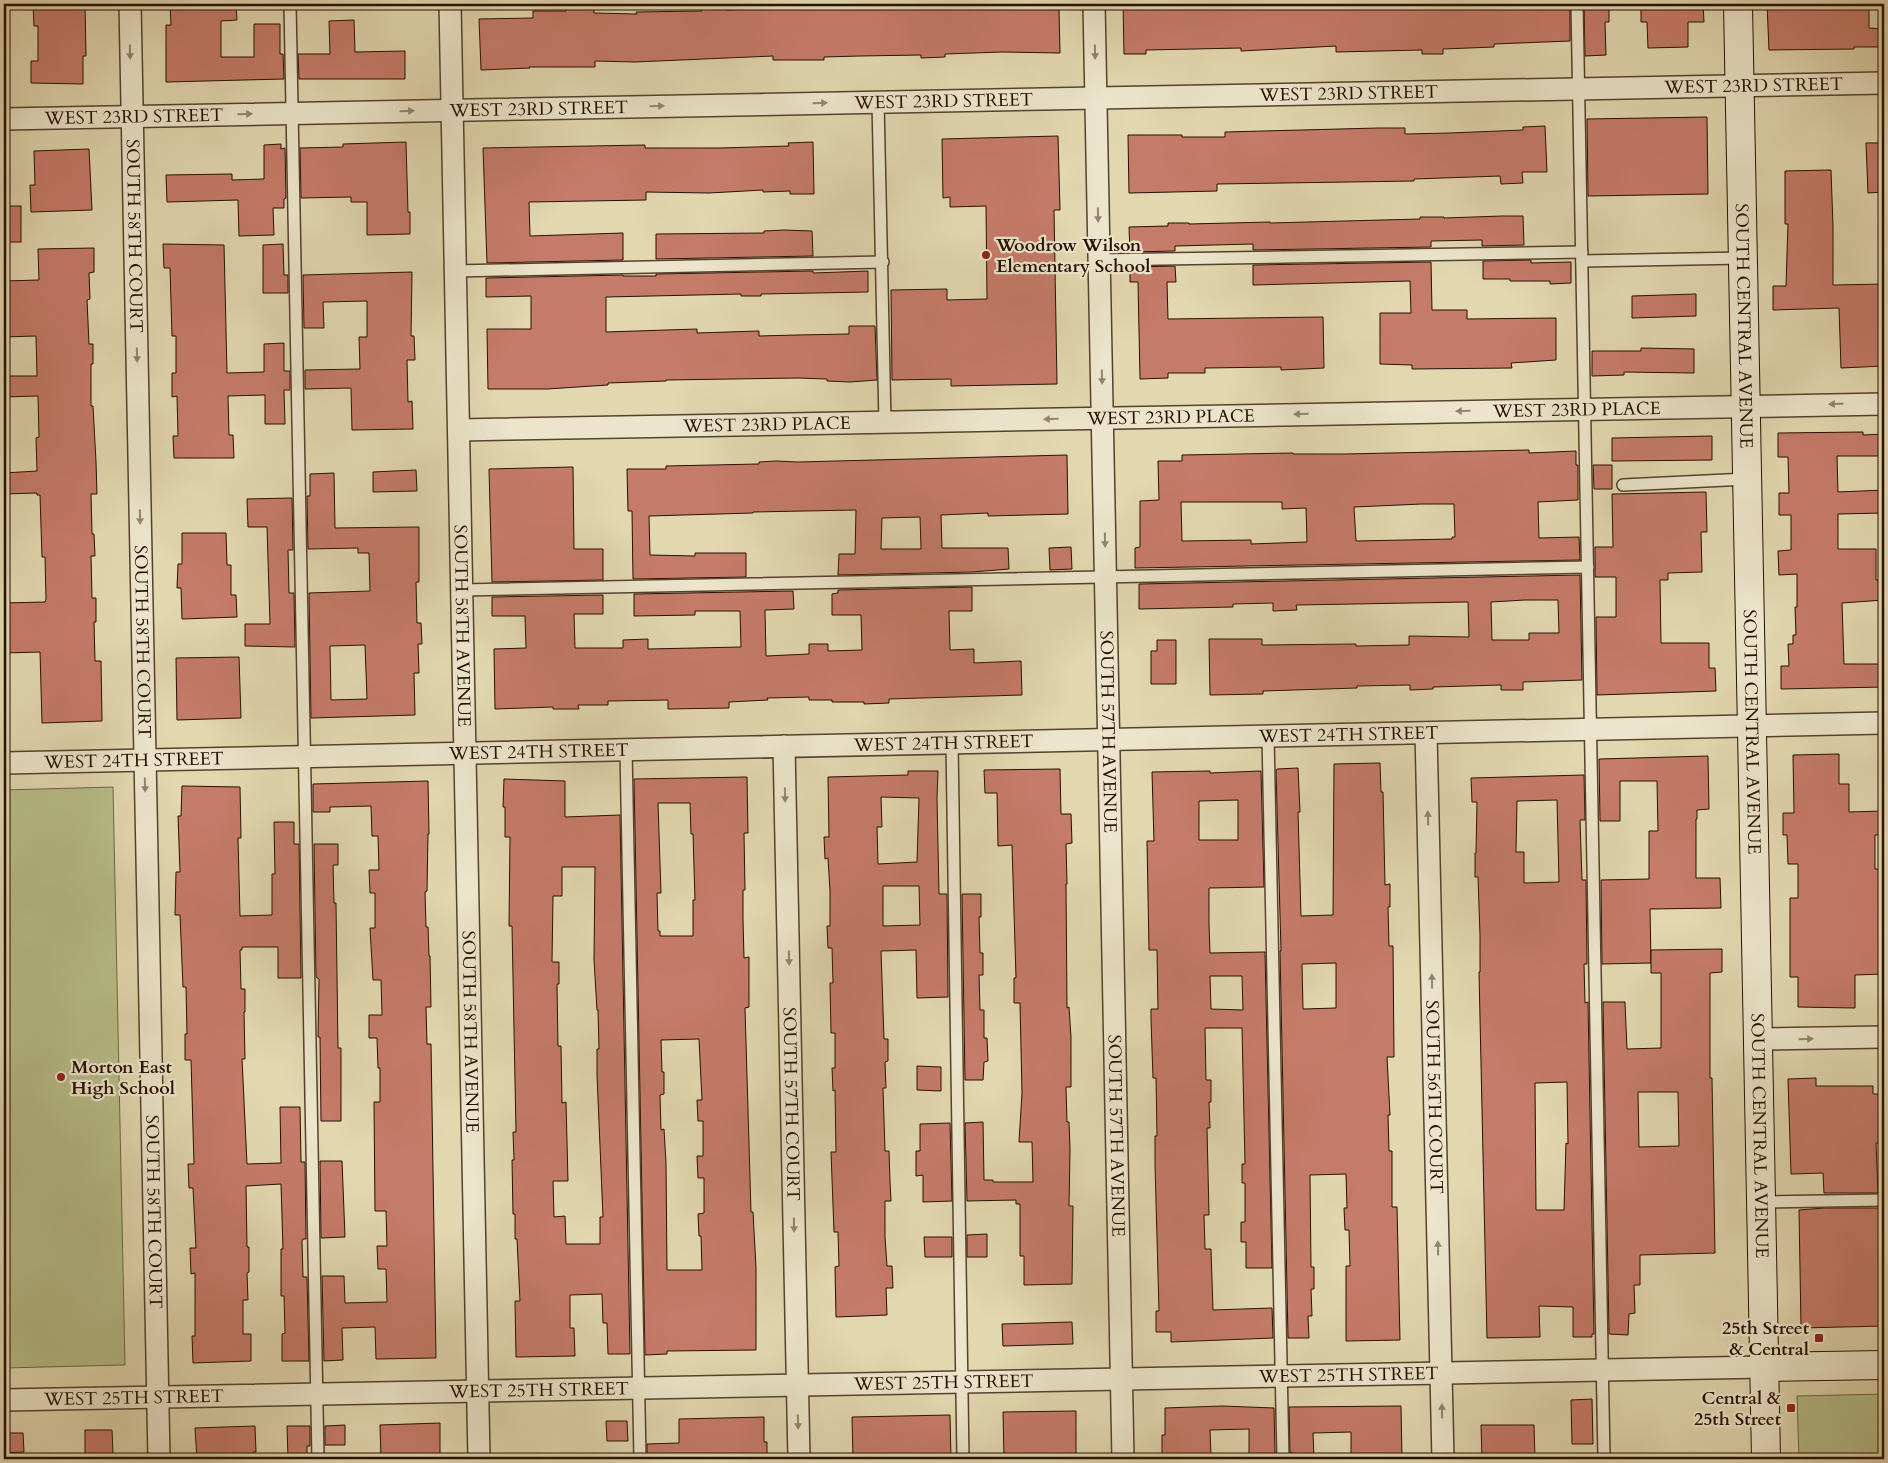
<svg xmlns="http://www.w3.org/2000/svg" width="1888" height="1463" font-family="Cardo,serif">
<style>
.green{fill:#b6bd88;stroke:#6e6644}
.building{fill:#c57b69;stroke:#260f00;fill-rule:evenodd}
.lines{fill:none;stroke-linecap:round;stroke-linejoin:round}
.lane-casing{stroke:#55412c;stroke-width:14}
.street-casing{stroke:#55412c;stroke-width:24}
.secondary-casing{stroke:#260f00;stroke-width:30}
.lane{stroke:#ece5cb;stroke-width:11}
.street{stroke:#ece5cb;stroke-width:21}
.secondary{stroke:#ece5cb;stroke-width:28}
.oneway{fill:#938570}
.poi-dot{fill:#8f2418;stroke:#ece5cb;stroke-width:2}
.labels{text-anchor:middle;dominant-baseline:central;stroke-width:4.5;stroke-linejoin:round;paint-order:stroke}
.street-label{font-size:18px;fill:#260f00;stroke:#ece5cb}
.poi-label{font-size:18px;font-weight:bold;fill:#260f00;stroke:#ece5cb;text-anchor:start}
</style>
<rect width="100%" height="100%" fill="#e2d7af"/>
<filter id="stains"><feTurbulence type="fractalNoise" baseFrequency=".004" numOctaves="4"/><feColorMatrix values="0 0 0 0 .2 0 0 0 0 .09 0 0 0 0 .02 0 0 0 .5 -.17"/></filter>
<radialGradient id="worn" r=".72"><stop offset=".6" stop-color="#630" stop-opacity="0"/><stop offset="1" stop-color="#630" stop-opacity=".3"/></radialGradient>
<g class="green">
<path d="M113,787l12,578 -121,3v-578z"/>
<path d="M1884,1394v65h-85l-2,-63z"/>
</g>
<g class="building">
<path d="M72,4h13l1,52h-3v28l-52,-1v-22h7v-35h-4l-1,-21z"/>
<path d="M170,4h66l1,16 -16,1v36h33v-33h26v30h3l1,25 -118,3v-57h5z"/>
<path d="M859,4h22v4l39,-1v-2l24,-1h89v5h26l1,44 -58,-1 -57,2v3l-24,1v-3l-61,1 -36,1v3h-51v-4l-138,6 -40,-1v6h-66l1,1 -49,2 -2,-51 54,-1v-7h33v-4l28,-1v7l43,1 -1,-2 66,-1v-5h25v4l46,-2 -1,-3h22v3h29l36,-1z"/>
<path d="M1123,4h168v5l45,-1v-4h234v37l-76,3v3l-51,2v5h-21v-4l-86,2v-6l-95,5v-3l-95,2v4h-22z"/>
<path d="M1584,4h25v18h-4l1,33 -21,1z"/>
<path d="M1641,4h62l1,18h-16v25l-40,1 -1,-26h-6z"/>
<path d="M1767,4h102v24l15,1v18h-30v2l-85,1z"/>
<path d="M354,20l1,32 50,-1v28h-106l-1,-25h32l-1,-33z"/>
<path d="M1707,117l1,77 -120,2 -1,-77z"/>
<path d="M1545,126l2,46h-25l1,11 -22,1 -1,-8 -86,3v2l-197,3v7l-88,2 -1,-58h54v2h43v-5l153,-4h27v6l45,-1 73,-3v-3z"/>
<path d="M1058,136l2,74h-6l3,174 -106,2v-7l-59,1 -1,-90 56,-1v11l40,-1 -1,-93 -36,1v-10l-7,1 -1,-59z"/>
<path d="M406,142l2,70h2v22l-43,1v-33h-16v-5l-50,1 -1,-50 43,-1v-3z"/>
<path d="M813,142l1,52h-24v-3l-27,1v-2l-54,3 -63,-1v8l-117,2 1,34 93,-3v27l-136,3 -4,-115 162,-3v3h75l69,-2 -1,-3z"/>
<path d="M1866,143h18v49l-16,1z"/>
<path d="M281,144v5l4,-1 1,50 -2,1v9h-11l1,27 -35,1 -1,-36 -71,2 -1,-27 66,-1v6l32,-1v-34z"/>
<path d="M89,149l3,61 -61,2 -1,-27h5l-1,-34z"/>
<path d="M1831,170l2,56v59l51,-1v82l-43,2 -2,-60 -66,2v-24h13l2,-62h-3v-53z"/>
<rect x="4" y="206" width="17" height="36"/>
<path d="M1502,216h21l1,29 -42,1v-6l-51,1v6l-178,3v-6l-78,2v5l-45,1 -1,-25 39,-1v-3h21v1l81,-2v1l150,-4v-2h24v1z"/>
<path d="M784,230l28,1 1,25 -157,3v-25l108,-1v-2z"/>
<path d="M163,244l61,1 3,128 37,-1v-28l20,-1v28h6v19h-6l1,34h-20v-29l-37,1 1,39h4l1,23h-60l-1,-22h5l-1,-40 -5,1v-24h4v-37h-4l-2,-68h-6z"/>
<path d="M283,244l1,31h4v18h-25v-48z"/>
<path d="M94,248v24l-5,1 1,26 -3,1 2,44h4v20h-2v42h2l3,56 1,32h-6l1,40h2l1,22h-4l1,42h4v24h-2l1,39h6l1,60 -60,2 -2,-71 -36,1v-50l41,-1 1,-3 -1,-42h-3l-2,-62h-3v-2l-33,1v-21l33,-2 -1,-33 3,-1 -1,-41 -34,1v-21h33l-1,-40 -32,1v-56l35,-1 -1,-31z"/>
<path d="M1531,260v3l40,-1v21l-21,1v-3h-40v-2h-27v-18z"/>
<path d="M1431,262l1,48h35v9l89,-1v42l-45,3 1,5 -100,1v-4l-32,-1v-51h31l-1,-32 -157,4v-20z"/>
<path d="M1175,266l1,16h-9l1,37 155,-2 1,51 -43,2v-3l-76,1v5h-37v5l-28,1 -2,-97h-8v-15z"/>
<path d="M813,271v2l55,-2v21l-107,2v2h-20v-2l-135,3v35l91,-3v4l62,-2v5l38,-1 52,-1v-8h26l2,54 -27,2 -23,-1v-2l-29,-1 -132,2v1l-58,2v2l-61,4h-59l-1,-60h44v-33l-45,1v-19l137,-3v1h33v-2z"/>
<path d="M412,272l-1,64h3l1,24h-8l1,42 4,-1 1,28 -61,1 -1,-42 -46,1v-19l55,-1 -1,-32h8v-36l-44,1 1,26h-20l-1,-53z"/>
<path d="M1696,294v22l-64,2v-22z"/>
<path d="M1641,348l53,1v24l-70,-1v3l-32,1v-25h49z"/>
<path d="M1863,432v3l21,-1v22h-47l1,36 46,-2v23l-46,1v35h38v31h8v20l-42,3 2,61h40v23l-103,2v-23h8l-1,-22h5v-9h3l-1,-28h2v-33l-18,1 -1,-24 13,-1v-35h-12v-22h10l-1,-36h-10v-24z"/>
<path d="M1712,436v24l-100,1v-23z"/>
<path d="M1529,450v3l47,-2v14h2v35l-40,2 1,36 40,-1 1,23 -445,8v-20l5,-1v-46l19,-1 -1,-39h24v-6l111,-2v1h52zM1181,502h101v7l24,-1 1,34 -56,2v-4l-69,1zM1422,504h32l1,33h-3v2l-96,2 -2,-34z"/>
<path d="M1067,455l1,59 -80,2v-3l-47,2 1,33h66l1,21 -37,3 -134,3 1,-21h16l1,-44 -103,2v1l-104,3 1,39 45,1v-3h51v24l-113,2 -1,-68h-4l-1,-42h39v-3l93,-2v-2l17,-1 22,1zM920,517l1,32h-40l1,-31z"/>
<path d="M1593,465h19v24h-18z"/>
<path d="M573,467l1,82h29v31l-111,2 -3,-113z"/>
<path d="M416,470l1,21 -44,1v-20z"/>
<path d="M334,473l1,55 84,-1v55h-3l1,41h4l1,21h-4l1,29h-5l1,42 -104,3 -2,-125 61,-2 -1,-38h-11v-5l-50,1 -1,-53h3v-22zM365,645l2,54 -36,1 -1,-54z"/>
<path d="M1706,492l1,40h-6l1,40 -34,1v7h-8l1,63h48v25h6l1,23 -119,4 -1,-78h20v-40h-21v-30h18l-1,-53z"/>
<path d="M292,498l1,52h-5l1,43h5l1,54 -50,-1v-22h25l-3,-97h-19l-1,-28z"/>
<path d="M182,533h44l1,32h4v30h5l1,22 -55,2 -1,-31h-4l1,-24h4z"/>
<path d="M1071,547l1,22 -22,1 -1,-22z"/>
<path d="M1580,575l2,105 -59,2v8h-22v-5l-68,2v2l-23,1v-5l-53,1v2l-94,3v3l-53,1 -1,-56h53v6l94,-1v2l53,-1v-9l60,1 -1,-35 -172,3 1,5 -24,1v-8l-40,1v3l-94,2v-25zM1525,600h33l1,33h-30v7h-37l-1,-38z"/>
<path d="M972,587v24h-23l1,39 24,-1v14l47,-2 1,34 -133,4v4l-25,1v-2h-32v-2h-23v-3l-42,1 1,2 -39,2v6l-61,1v-9l-60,1v4h-30l1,4h-26v-2l-58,2 -1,-60 32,-1 -1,-32h-33v-19l111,-2v19h-29l1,34h48v-8l25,-1v10l93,-2 -1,-36h-45v4l-61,1v-22l159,-3 1,18 -29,1 1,46 43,-2v-10h19v7l34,-1 -1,-35h-29v-21l6,-1v-3z"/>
<path d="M1157,640h19v44h-25v-33h6z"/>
<path d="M239,657l2,61 -64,2 -1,-62z"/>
<path d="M1839,754v30h10v28l35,-1v24h-9v34h9v105l-29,1v33l-57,-1v-30h-8v-79h8v-34h-10l-1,-29h-4v-22h11l-1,-58z"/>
<path d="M1708,756l1,53 -12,1v9h-1v59h24l1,30 -71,1 1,54 -49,1 -1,-84 48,-1v-48h9l-1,-50h-37v40h-20l-1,-62z"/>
<path d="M1380,763l1,29h2l2,93 5,-1v23h-2l1,39h4l1,111h-7l3,58h-2l1,36h3v56h5l3,133 -54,1v-75h4l-1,-36h-4l-1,-22h3l-1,-34 -36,1 1,92h3v22h-3l1,27h-4l1,22h-21l-8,-387h1l-5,-180 1,-2 21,-1 2,44h-2l3,104 32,-1 1,-151zM1336,963v45l-33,1 -1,-45z"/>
<path d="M1060,769l1,45h10l1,29 -6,1 1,40h-1l1,124 2,-1 2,30v50h-5l1,35h2l1,27 -1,57h4l-1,78 -48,1v-29h-4v-52h-4v-4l-49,1 -2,-78 18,-1 1,58h9v2h40l-1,-40h-13l3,-49 -2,-90h-6v-25h2l-4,-133 -14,1 -1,-53h-12l-1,-23z"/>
<path d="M908,771h30l-1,27 2,96h8l1,103 -31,1 -1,-48 -35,1 3,88h4v22l-3,1 1,26h-3l2,63h4l1,31 1,19h-6v36l2,29h5l1,22h-7l1,27 -51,2 -1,-50 4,-1 -1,-34h-4l-3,-80h5l-1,-62 -2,1 -1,-23h3v-35h-4l-1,-50h3l-1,-35h-4l-1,-22h3v-35l-2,-33 -3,1 -1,-22h5l-1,-60 80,-2zM881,797l38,1 -2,64 -39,2 -1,-37h5zM883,886h36l1,39 -37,1z"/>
<path d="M1210,771v2l51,-2 3,116 -55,1v36l1,29 55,-1 7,316h-26v-26h-5v-20h4v-39h-3v-19h3l-3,-136h-37l1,52h5v22h-2l1,26h-3l2,87h-5l1,34h6l2,61 59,-2 1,30 -102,4v-10h-15v-21h3l-4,-146v-29h2l-1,-58h-3l-2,-58v-11h7l-1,-59h-8l-2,-109h7l-2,-69zM1238,800v40h-39v-39zM1210,976h32l1,34 -32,-1z"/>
<path d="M1584,775l1,45h-5l2,60h4l1,84h-3l1,39 3,-1 6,332h-2v3h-19v-30l-34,-1 1,31 -53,1 -8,-366h1v-37l-2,-58h-3v-24h1l1,-51h-5l-1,-24zM1557,800l2,82 -35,1v-31h-8l1,-51zM1567,1082l1,62 -2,-1 -2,67h-28l-1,-127z"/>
<path d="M747,777l1,56h-4l1,57h-2v30l1,38 5,-1v50l-4,1 6,204h2l3,56v82l-89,1v3l-22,1 -11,-576zM658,803h32l1,31h2l2,66h-2v36h-33v-5h-2l-1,-38h4zM699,1039l3,61h-5l1,21h5v35h-6l1,22h6v35l-6,1 1,22h2l1,34h-35l-1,-107 -2,-34 -3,1 -1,-35 4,-1v-22h-2l-1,-32z"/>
<path d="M504,779l61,2v36l55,-2 10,539h-22l-1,-31h-4l-1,-29 -32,1v33h4l1,28 -59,1 -1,-56h5l-3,-62h-2v-25h-2l-1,-54h2l-1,-28h3l-4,-206h-3l1,-89h-5v-30h-2zM562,867h33l-1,93 3,50h1l1,39h-2v26l6,142h-3v27h-34l-1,-28 -11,1 -1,-36h15l-2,-79 -4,1 -1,-57h-3l-1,-62h2v-22h-7l1,-66h9z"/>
<path d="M428,781l1,53h-1l-1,57 -2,1 1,35h2l1,29h1l1,51h-5l1,37h4l5,314 -60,1 -1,-32 -33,1 1,32 -19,1 -2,-85h22l1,27 42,-1 -1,-33h-8l-1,-23h10l-1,-35h-11l-1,-109h6v-34h-2l-1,-30h-8v-23h13l-1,-35h-8l-3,-52h5v-35h-5l-1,-23h10l-1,-34h-6l-1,-30 -41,1v5h-17v-28z"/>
<path d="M182,786l58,1 1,51h-3l2,78 32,-1v-41h3l-1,-52h20v22h5l2,134h-23v-31h-36v3h-2l1,39h4v23h-1l1,47h-3l5,105 34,-1 -1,-56h20l1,55h4l1,77h-3l-1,2 1,36h4l2,84h-27v-27l3,-1 -1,-37h-3v-47h2l-2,-65 -35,2 1,61h2v25l-2,1 1,27h-5v34h8v27l-58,2 -1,-27h3v-63l-4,1 -1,-26h6l-3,-60h-4l-1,-24h6l-3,-104h-6v-26h2l-1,-47h-3l-3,-72h-5l1,-43h4l-2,-56h3z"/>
<path d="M314,844h24v21h-5l1,38h2l2,145h3v73h-20l-1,-84h-2l1,-58 -3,-2z"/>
<path d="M962,894h19v23h-2l1,36h3v22h-4l1,35h4v28h3l1,23 -4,1 -1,18h-18z"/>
<path d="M1722,949v23l-12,1v105h2l3,175 -75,2v30h-6l1,28 -6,1 -1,21 -19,-1 -6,-332h22l2,47 34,-1v-75h-10v-23zM1638,1092h40l1,54 -40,1z"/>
<path d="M917,1066l24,1v24l-24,-1z"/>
<path d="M1816,1078v8h57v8h11v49h-8l2,50h-54l-1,-20 -32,1 -3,-95z"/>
<path d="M950,1123l2,78 -29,1v-27l-7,1v-25h4v-27z"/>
<path d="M320,1161h22l3,76 -24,1z"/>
<path d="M1824,1208h60v118l-83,2 -2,-118z"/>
<path d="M987,1234v23h-20v-22z"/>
<path d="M924,1237h28v20h-27z"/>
<path d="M1072,1322l1,22 -70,2 -1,-22z"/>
<path d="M1592,1399l1,45h-21l-1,-44z"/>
<path d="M1222,1406l52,2 1,46 -26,1v-26l-39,1 1,26 -49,1v-22h3v-27z"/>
<path d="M1401,1406l1,53h-51v-27l-38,1 1,26h-21v-6h-3l-1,-46z"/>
<path d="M1076,1411v48h-72l-1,-47z"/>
<path d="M950,1415l1,44h-98l-1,-42z"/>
<path d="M764,1417v25h3v17h-120v-15l32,-1v-24z"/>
<path d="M606,1421h21l1,20h-21z"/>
<path d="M440,1423v36h-59l-1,-34z"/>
<path d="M345,1425v20h-20v-19z"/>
<path d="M1481,1425h53l1,34h-53z"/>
<path d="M255,1426l1,26h-3v7h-56l-2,-31z"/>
<path d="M287,1426h23v20h-3v13h-19z"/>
<path d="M85,1430h27l1,24 -28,1z"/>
<path d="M4,1433h19l1,19 -20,1z"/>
</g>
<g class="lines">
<g class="lane-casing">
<g id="lane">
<path d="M290,4l28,1455"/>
<path d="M1577,4l27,1455"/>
<path d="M878,102l7,320"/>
<path d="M1099,260l483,-8"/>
<path d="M1582,261l161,-3"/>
<path d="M456,271l427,-9"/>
<path d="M1623,485l124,-6"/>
<path d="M462,590l1126,-23"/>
<path d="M1268,736l15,723"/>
<path d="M952,743l11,716"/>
<path d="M626,750l14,709"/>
<path d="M1761,1202l123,-2"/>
</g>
</g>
<g class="street-casing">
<g id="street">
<path id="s1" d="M130,4l29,1455"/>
<path id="s2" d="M450,4l29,1455"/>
<path id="s3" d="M1094,4l29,1455"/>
<path id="s4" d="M4,119l1880,-36"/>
<path id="s5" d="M459,430l1425,-26"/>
<path id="s6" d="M1426,733l17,726"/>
<path id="s7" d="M784,746l15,713"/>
<path id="s8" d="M4,763l1880,-40"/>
<path d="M1758,1039l126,-2"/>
<path id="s9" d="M4,1400l1760,-33"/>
</g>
</g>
<g class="secondary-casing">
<g id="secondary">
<path id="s10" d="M1738,4l28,1455"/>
<path d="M1764,1367l120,-2"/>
</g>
</g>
<use href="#lane" class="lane"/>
<use href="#street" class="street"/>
<use href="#secondary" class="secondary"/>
</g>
<defs><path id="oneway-solid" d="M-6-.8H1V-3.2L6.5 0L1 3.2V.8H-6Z" transform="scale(1.25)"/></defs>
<g class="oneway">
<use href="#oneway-solid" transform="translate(130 52) rotate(89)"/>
<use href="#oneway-solid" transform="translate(1095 52) rotate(89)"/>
<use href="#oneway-solid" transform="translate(820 103) rotate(-1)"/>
<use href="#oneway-solid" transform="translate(657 106) rotate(-1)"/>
<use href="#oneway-solid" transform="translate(407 111) rotate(-1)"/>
<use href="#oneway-solid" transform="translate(245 114) rotate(-1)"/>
<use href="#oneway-solid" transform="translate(1098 215) rotate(89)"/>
<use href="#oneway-solid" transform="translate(137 355) rotate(89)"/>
<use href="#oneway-solid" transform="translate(1102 377) rotate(89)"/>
<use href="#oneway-solid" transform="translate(1836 404) rotate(179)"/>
<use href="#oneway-solid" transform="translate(1463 411) rotate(179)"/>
<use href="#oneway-solid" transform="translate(1301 414) rotate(179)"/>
<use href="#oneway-solid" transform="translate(1051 419) rotate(179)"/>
<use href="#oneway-solid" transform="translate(140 517) rotate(89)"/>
<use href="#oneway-solid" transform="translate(1105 540) rotate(89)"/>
<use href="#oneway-solid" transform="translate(145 785) rotate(89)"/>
<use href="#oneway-solid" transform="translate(785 795) rotate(89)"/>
<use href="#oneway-solid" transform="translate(1428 818) rotate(-91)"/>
<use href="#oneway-solid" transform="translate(789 958) rotate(89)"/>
<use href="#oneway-solid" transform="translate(1432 981) rotate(-91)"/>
<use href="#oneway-solid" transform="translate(1806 1039) rotate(-1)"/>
<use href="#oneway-solid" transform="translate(794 1225) rotate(89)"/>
<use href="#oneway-solid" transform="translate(1438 1248) rotate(-91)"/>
<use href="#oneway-solid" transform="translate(1442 1411) rotate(-91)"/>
<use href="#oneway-solid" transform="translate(798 1422) rotate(89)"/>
</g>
<g class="poi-dot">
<circle cx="986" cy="255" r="5"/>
<circle cx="61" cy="1077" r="5"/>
<rect x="1814" y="1333" width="10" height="10" rx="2.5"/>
<rect x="1786" y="1403" width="10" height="10" rx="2.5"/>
</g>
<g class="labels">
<g class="street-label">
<text stroke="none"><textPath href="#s4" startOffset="1750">WEST 23RD STREET</textPath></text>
<text stroke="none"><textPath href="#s4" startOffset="1345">WEST 23RD STREET</textPath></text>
<text stroke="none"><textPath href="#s4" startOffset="940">WEST 23RD STREET</textPath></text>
<text stroke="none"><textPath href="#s4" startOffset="535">WEST 23RD STREET</textPath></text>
<text stroke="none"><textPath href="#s4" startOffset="130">WEST 23RD STREET</textPath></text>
<text stroke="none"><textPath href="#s1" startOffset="232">SOUTH 58TH COURT</textPath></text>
<text stroke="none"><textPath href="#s10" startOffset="322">SOUTH CENTRAL AVENUE</textPath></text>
<text stroke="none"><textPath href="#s5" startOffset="1118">WEST 23RD PLACE</textPath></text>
<text stroke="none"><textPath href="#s5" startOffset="712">WEST 23RD PLACE</textPath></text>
<text stroke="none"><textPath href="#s5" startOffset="308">WEST 23RD PLACE</textPath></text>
<text stroke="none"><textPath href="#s2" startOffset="622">SOUTH 58TH AVENUE</textPath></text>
<text stroke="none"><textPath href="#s1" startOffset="638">SOUTH 58TH COURT</textPath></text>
<text stroke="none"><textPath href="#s3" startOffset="728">SOUTH 57TH AVENUE</textPath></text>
<text stroke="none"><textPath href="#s10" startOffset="728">SOUTH CENTRAL AVENUE</textPath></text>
<text stroke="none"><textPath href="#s8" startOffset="1345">WEST 24TH STREET</textPath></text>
<text stroke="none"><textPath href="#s8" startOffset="940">WEST 24TH STREET</textPath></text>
<text stroke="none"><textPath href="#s8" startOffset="535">WEST 24TH STREET</textPath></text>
<text stroke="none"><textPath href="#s8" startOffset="130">WEST 24TH STREET</textPath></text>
<text stroke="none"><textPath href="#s2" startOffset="1028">SOUTH 58TH AVENUE</textPath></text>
<text stroke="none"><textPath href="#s6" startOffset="364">SOUTH 56TH COURT</textPath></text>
<text stroke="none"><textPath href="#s7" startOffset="358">SOUTH 57TH COURT</textPath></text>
<text stroke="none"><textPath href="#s3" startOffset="1132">SOUTH 57TH AVENUE</textPath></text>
<text stroke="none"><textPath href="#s10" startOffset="1132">SOUTH CENTRAL AVENUE</textPath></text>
<text stroke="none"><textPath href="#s1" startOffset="1208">SOUTH 58TH COURT</textPath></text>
<text stroke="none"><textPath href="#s9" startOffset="1345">WEST 25TH STREET</textPath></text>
<text stroke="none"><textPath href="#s9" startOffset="940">WEST 25TH STREET</textPath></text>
<text stroke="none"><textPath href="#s9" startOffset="535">WEST 25TH STREET</textPath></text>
<text stroke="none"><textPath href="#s9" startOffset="130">WEST 25TH STREET</textPath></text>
</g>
<g class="poi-label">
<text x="996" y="245">Woodrow Wilson<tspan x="996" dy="21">Elementary School</tspan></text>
<text x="71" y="1067">Morton East<tspan x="71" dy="21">High School</tspan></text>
<text x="1809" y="1328" text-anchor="end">25th Street<tspan x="1809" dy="21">&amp; Central</tspan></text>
<text x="1781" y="1398" text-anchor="end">Central &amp;<tspan x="1781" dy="21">25th Street</tspan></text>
</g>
</g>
<rect width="1888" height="1463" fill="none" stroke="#e2d7af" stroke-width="20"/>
<rect x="5" y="5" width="1878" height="1453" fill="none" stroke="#260f00" stroke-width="2.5"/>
<rect x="10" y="10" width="1868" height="1443" fill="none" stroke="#260f00"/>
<rect width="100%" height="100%" filter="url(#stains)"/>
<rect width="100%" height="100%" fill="url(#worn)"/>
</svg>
